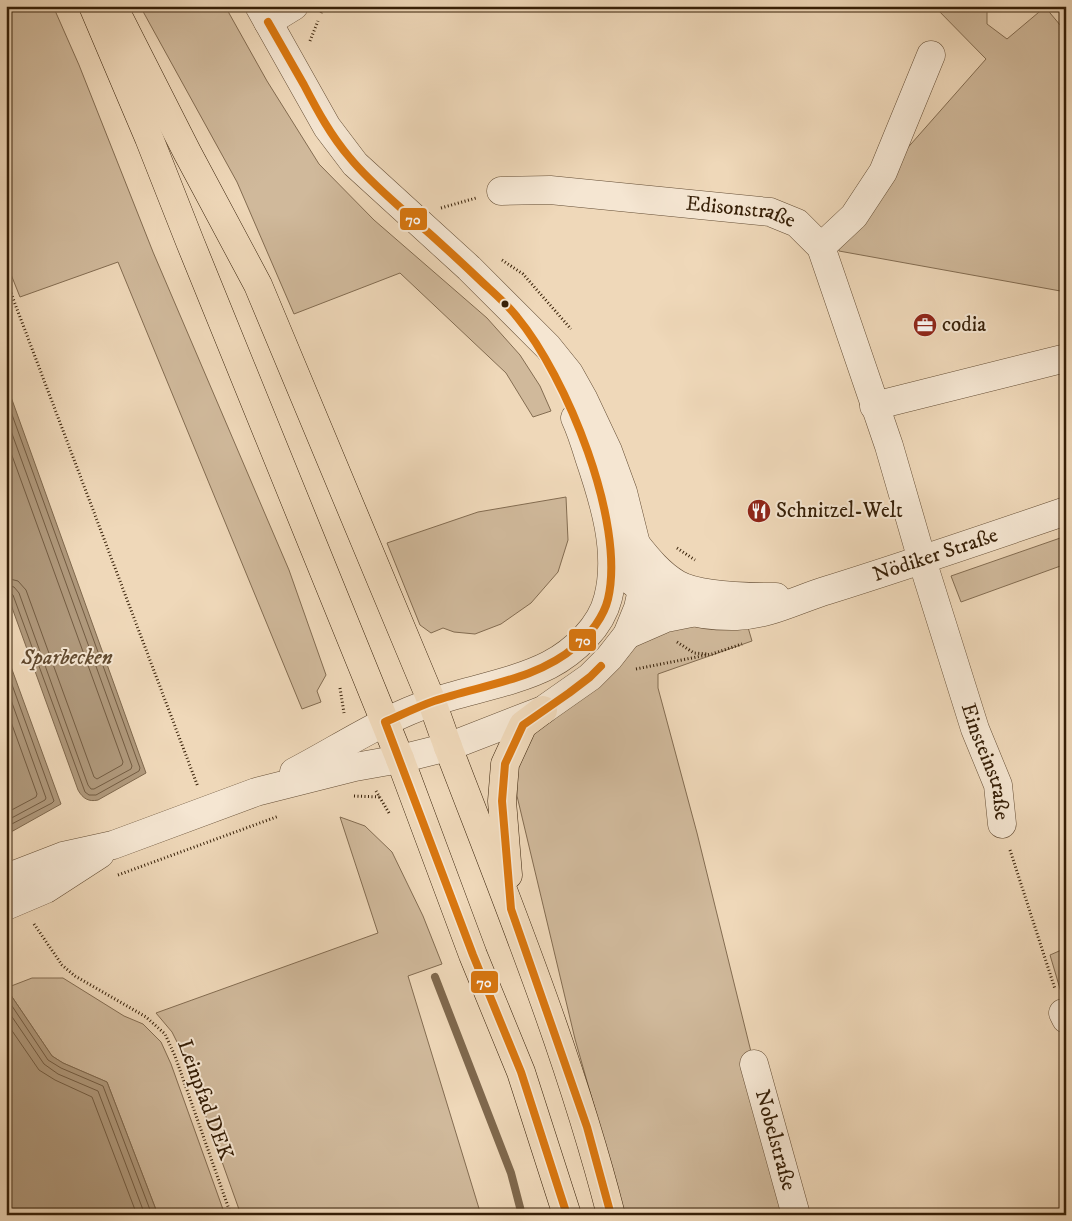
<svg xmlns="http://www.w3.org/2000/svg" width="1072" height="1221" font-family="'IM FELL DW Pica',serif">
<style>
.green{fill:#d0b99b;stroke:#836c51}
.water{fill:#b0997c;stroke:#7f684d}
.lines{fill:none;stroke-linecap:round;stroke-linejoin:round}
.shore{stroke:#735c42;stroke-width:1}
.stream{stroke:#7f684d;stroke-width:8}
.minor-casing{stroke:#644d34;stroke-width:29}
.major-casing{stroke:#361f07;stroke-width:29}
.highway-casing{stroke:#361f07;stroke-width:29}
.path{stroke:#361f07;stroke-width:3;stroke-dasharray:1 2.5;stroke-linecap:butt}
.minor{stroke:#f5e6d2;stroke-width:28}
.major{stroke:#efd8b9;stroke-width:28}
.highway{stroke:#efd8b9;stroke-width:28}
.bus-1-casing{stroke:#f5e6d2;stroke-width:11}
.bus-1{stroke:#d97710;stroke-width:8}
.bus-dot{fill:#361f07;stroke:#f5e6d2;stroke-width:2}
.labels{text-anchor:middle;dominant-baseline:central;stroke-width:4;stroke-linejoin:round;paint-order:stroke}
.street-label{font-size:21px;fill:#361f07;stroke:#f5e6d2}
.poi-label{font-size:21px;fill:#361f07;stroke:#f5e6d2;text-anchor:start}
.water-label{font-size:22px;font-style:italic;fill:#614a30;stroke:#f5e6d2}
.line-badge{stroke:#f5e6d2;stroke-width:2}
.badge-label{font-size:14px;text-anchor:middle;font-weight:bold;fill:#fff}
</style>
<rect width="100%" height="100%" fill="#efd8b9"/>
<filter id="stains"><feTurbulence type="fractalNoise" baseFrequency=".004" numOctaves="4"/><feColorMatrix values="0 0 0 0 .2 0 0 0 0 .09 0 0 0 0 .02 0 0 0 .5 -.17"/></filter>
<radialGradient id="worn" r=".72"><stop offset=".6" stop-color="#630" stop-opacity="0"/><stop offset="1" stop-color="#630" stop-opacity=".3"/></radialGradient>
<g class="green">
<path d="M6,6h47l26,59 74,187 136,318 37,105 -9,16 4,11 -19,7 -184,-447 -98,35 -14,-35z"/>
<path d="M140,6h85l42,75 52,83 55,56 113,98 33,37 20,31 11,25 -18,6 -27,-44 -106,-100 -106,41 -57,-132z"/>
<path d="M934,6h53v18l20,15 38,-32 21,25v260l-227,-41 -3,-22 150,-170z"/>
<path d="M566,497l2,43 -10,32 -27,31 -30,21 -26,10 -21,-2 -11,-4 -12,5 -11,-8 -33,-82 91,-31z"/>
<path d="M1066,536v28l-105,38 -10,-26z"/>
<path d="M747,624l5,17 -94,33v14l39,145 57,231 42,151h-171l-50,-176 -58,-243 -1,-26 8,-24 13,-18 105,-88 22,-14z"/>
<path d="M340,817l25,9 27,26 31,64 19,48 -34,12 73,239h-240l-56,-157 -13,-26 -16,-19 222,-80z"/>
<path d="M1066,948v61l-16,-54z"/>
<path d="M32,978h31l61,38 19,8 18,18 10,22 54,151h-67l-51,-133 -44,-19 -11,-7 -46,-68z"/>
</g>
<g class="water">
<path d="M6,383l140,390 -48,27c-9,2 -15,-1 -20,-10l-72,-199z"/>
<path d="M6,653l55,151 -50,28h-5z"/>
<path d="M6,988l46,68 11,7 44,19 51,133h-152z"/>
</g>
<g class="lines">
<g class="shore">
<path d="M6,398l134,370 -1,3 -43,24h-7l-4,-3 -72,-197 -3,-3h-4"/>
<path d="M6,417l126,349 -1,3 -37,20h-3l-3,-4 -69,-192 -5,-6 -8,-2"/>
<path d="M6,439l117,323 -1,3 -25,14 -3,-2 -68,-187 -8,-9 -12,-3"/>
<path d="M6,668l48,133 -2,2 -46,24"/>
<path d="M6,686l40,112 -1,2 -39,21"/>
<path d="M6,708l31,86 -1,3 -30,16"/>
<path d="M6,997l42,63 13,8 42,18 49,129"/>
<path d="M6,1008l38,56 14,10 40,17 47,124"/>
<path d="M6,1022l33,48 16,10 37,17 45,118"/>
</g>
<path class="stream" d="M435,977l76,196 11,42"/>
<g class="minor-casing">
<g id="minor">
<path d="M268,22l26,-16"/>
<path id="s1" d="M501,191l49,-1 220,22 27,11 24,24 68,199 33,114 53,169 23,56 4,39"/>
<path d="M821,247l33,-31 29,-44 48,-117"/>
<path d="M874,406l192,-48"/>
<path d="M636,544c12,15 24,30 41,40 21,12 75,13 99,13"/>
<path id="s2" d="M629,579c32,28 66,38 108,37 32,-1 61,-17 91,-26 80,-25 159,-52 238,-79"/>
<path d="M627,635l39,-17 25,-5"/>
<path d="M294,772c46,-24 90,-54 139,-70 36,-12 83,-20 116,-37 25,-13 52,-38 59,-67 12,-46 -4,-97 -19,-141 -4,-13 -8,-26 -14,-39"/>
<path d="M6,878l57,-22 50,-11 143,-53 99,-25 45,-8 48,-12 95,-37 47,-33 19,-19 18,-23 11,-27 4,-18 -6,-46 -13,-52 -15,-41 -25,-53 -14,-25 -21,-26 -79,-79 -114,-104 -28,-37 -68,-121"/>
<path d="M6,906l40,-17 54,-35"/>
<path d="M1063,1013l3,6"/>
<path id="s3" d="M754,1064l42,151"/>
</g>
</g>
<g class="major-casing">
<g id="major">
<path d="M93,6l56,132 41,104 210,517"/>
<path d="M113,6l74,146 71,133 174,417 16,45"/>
</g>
</g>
<g class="highway-casing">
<g id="highway">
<path d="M448,747c59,154 122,308 163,468"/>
<path d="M400,759l73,196 48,117 46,143"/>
<path d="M508,875l-6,-74 3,-37 18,-39 20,-15"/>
</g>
</g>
<g class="path">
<path d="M321,13l3,-7"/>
<path d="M310,41l8,-20"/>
<path d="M441,208l35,-10"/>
<path d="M502,260l21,14 48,55"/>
<path d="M6,280l192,507"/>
<path d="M677,548l18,12"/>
<path d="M677,642l17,11 13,1"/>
<path d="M636,669l76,-15 30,-10"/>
<path d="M340,688l4,25"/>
<path d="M376,791l13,22"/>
<path d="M354,796l26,1"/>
<path d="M1010,850l45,139"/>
<path d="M118,875l161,-59"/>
<path d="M34,924l28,41 13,11 71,41 19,17 10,22 56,159"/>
</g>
<use href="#minor" class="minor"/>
<use href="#major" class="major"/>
<use href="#highway" class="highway"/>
<g class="bus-1-casing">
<g id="bus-1">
<path d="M268,22c12,21 24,42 36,63 13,25 27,51 46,73 18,22 41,41 62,60 24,21 48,43 71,65 12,11 24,21 34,34 49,59 109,205 91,282 -4,17 -18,36 -32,47 -39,34 -95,39 -142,55 -17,6 -33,14 -49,21l88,233 48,117 46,143"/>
<path d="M601,666l-11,11 -21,16 -46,32 -18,39 -3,37 9,108 76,218 24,88"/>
</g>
</g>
<use href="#bus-1" class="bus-1"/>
</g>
<defs>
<g id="office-disc" transform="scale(1.25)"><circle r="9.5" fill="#8f2418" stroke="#f5e6d2"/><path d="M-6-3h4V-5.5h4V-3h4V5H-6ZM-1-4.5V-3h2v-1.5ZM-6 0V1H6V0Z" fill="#fff"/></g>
<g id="restaurant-disc" transform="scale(1.25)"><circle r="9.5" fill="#8f2418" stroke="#f5e6d2"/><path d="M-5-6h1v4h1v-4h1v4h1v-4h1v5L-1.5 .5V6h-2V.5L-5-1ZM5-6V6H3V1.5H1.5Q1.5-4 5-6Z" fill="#fff"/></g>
</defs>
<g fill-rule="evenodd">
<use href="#office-disc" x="925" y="325"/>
<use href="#restaurant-disc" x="759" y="511"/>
</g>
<circle class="bus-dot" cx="505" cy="304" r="4.5"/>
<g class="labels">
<g class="street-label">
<text stroke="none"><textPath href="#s1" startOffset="241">Edisonstraße</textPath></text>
<text stroke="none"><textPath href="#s2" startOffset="325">Nödiker Straße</textPath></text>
<text stroke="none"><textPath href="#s1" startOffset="874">Einsteinstraße</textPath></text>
<text transform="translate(205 1100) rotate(70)">Leinpfad DEK</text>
<text stroke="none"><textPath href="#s3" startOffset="79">Nobelstraße</textPath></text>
</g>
<g class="poi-label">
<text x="942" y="325">codia</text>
<text x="776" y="511">Schnitzel-Welt</text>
</g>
<g class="water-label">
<text x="67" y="657">Sparbecken</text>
</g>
</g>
<g class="line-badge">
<rect x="399" y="207" width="29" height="24" rx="5" fill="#d97710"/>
<rect x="568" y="628" width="29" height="24" rx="5" fill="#d97710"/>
<rect x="470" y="970" width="29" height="24" rx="5" fill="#d97710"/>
</g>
<g class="badge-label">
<text x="413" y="224">70</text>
<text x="583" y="645">70</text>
<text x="484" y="987">70</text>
</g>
<rect width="1072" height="1221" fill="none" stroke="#efd8b9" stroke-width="25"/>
<rect x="8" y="8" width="1057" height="1206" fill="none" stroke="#361f07" stroke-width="2.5"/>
<rect x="12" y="12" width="1047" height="1196" fill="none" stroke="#361f07"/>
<rect width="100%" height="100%" filter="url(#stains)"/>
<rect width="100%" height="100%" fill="url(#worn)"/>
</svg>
